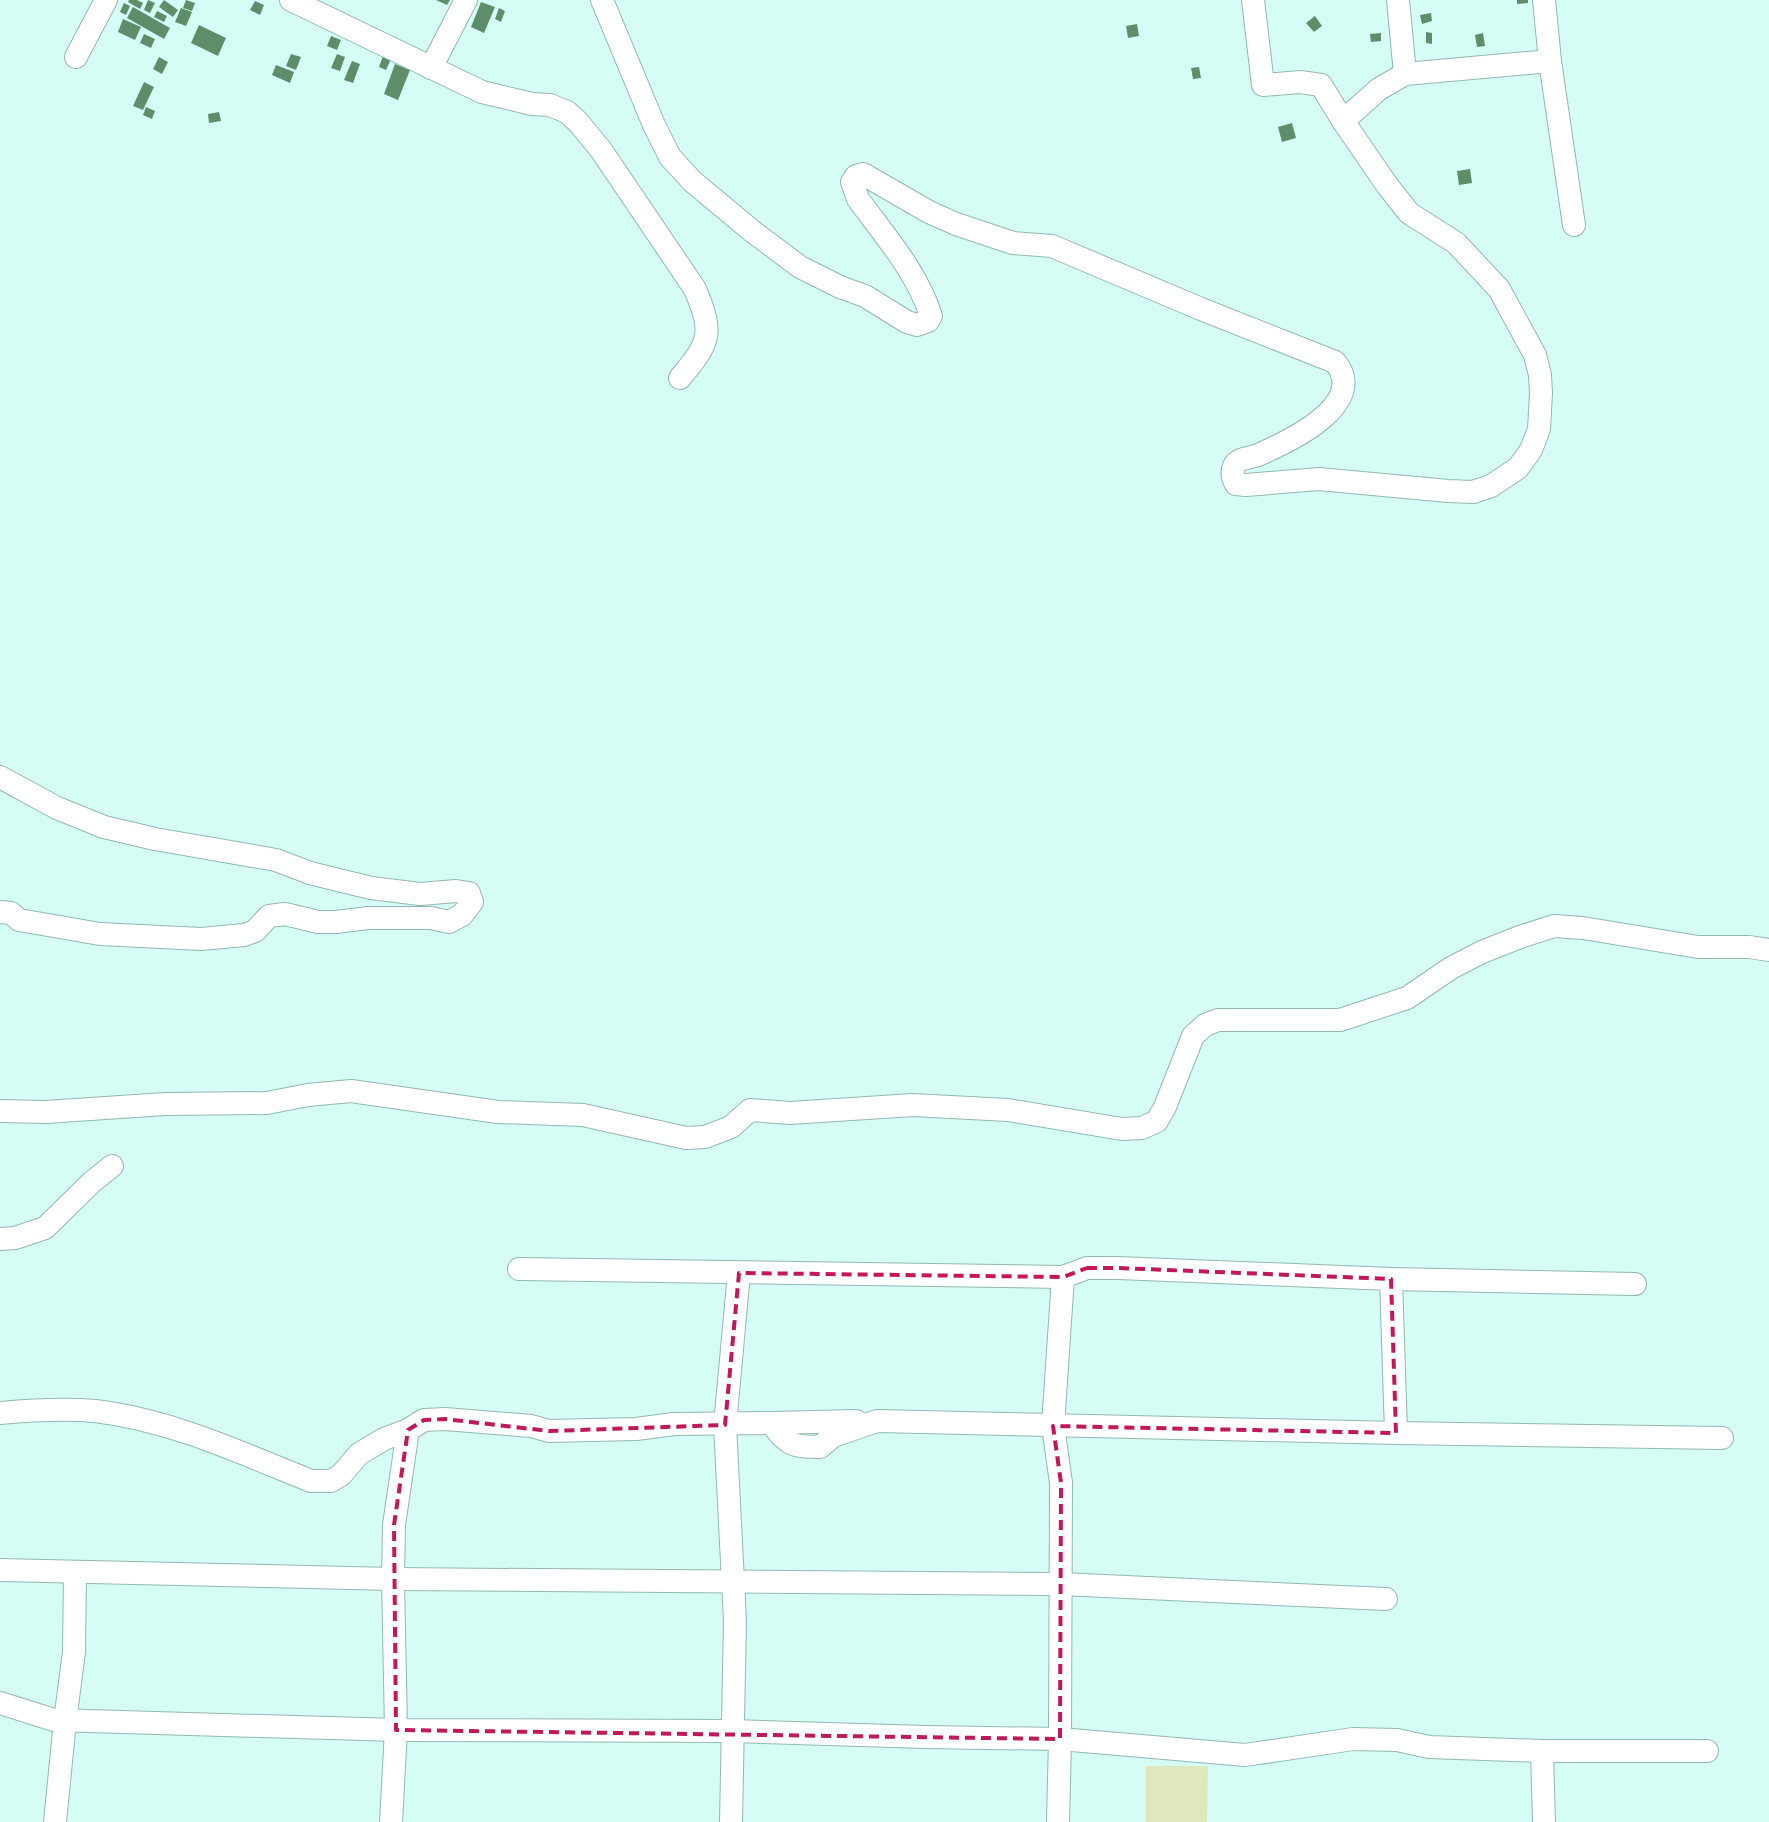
<svg xmlns="http://www.w3.org/2000/svg" width="1769" height="1822" font-family="Literata,serif">
<style>
.green{fill:#dfe8bc}
.building{fill:#5e8e69}
.lines{fill:none;stroke-linecap:round;stroke-linejoin:round}
.minor-casing{stroke:#93b8b2;stroke-width:24}
.minor{stroke:#fff;stroke-width:22}
.marked{fill:none;stroke:#c2185b;stroke-width:4;stroke-dasharray:10 6;stroke-linejoin:round}
</style>
<rect width="100%" height="100%" fill="#d5fdf6"/>
<path class="green" d="M1146,1766h62l-1,56h-61z"/>
<g class="building">
<path d="M129,0h8l6,3 -3,6 -12,-7z"/>
<path d="M148,0l7,3 -5,10 -6,-3z"/>
<path d="M164,0l14,10 -5,7 -14,-10z"/>
<path d="M186,0l9,3 -3,8 -9,-3z"/>
<path d="M436,0h14l-3,5z"/>
<path d="M1517,0h11v3l-11,1z"/>
<path d="M255,1l9,4 -4,10 -10,-5z"/>
<path d="M481,2l14,5 -11,26 -13,-6z"/>
<path d="M124,3l6,3 -4,9 -6,-3z"/>
<path d="M133,7l37,21 -6,11 -37,-21z"/>
<path d="M181,8l11,4 -6,14 -11,-4z"/>
<path d="M499,8l6,3 -4,11 -6,-3z"/>
<path d="M157,11l10,5 -3,6 -10,-5z"/>
<path d="M1431,13l1,8 -10,3 -2,-9z"/>
<path d="M1315,16l7,10 -8,6 -8,-9z"/>
<path d="M123,19l18,8 -6,13 -17,-8z"/>
<path d="M1137,24l2,12 -11,2 -2,-12z"/>
<path d="M199,25l27,13 -8,18 -27,-13z"/>
<path d="M1426,32l6,1v11l-6,-1z"/>
<path d="M1381,33v8l-10,1 -1,-8z"/>
<path d="M1483,33l2,13 -8,1 -2,-12z"/>
<path d="M144,34l11,5 -4,9 -11,-5z"/>
<path d="M331,36l10,4 -4,10 -10,-4z"/>
<path d="M291,54l10,3 -5,13 -10,-4z"/>
<path d="M337,54l8,3 -5,14 -9,-3z"/>
<path d="M383,56l8,3 -5,11 -7,-3z"/>
<path d="M159,57l9,5 -6,12 -9,-5z"/>
<path d="M352,61l8,3 -7,19 -9,-3z"/>
<path d="M395,64l15,6 -12,30 -14,-6z"/>
<path d="M276,65l18,7 -4,11 -18,-8z"/>
<path d="M1199,67l2,11 -8,1 -2,-11z"/>
<path d="M144,82l10,5 -11,23 -10,-4z"/>
<path d="M146,107l9,4 -3,8 -9,-4z"/>
<path d="M219,112l2,9 -12,2 -1,-9z"/>
<path d="M1292,123l4,15 -14,4 -4,-15z"/>
<path d="M1470,169l2,14 -13,2 -2,-14z"/>
</g>
<g class="lines">
<g class="minor-casing">
<g id="minor">
<path d="M291,0l191,92 50,12 18,1 17,7 11,10 23,28 94,139c19,45 15,53 -15,89"/>
<path d="M602,0l52,125 16,32 22,24 60,50 48,36 40,20 25,9 42,26 10,3 11,-4 3,-5c-14,-44 -46,-80 -73,-117l-6,-17 4,-6 7,-2 66,38 27,12 57,19 39,3 149,63 134,53c35,42 -47,80 -77,93 -8,3 -20,3 -24,11 -3,7 -1,13 2,18l10,1 73,-6 129,12 25,1 18,-6 27,-18 13,-18 8,-21 2,-36 -1,-18 -5,-20 -36,-66 -43,-46 -47,-30 -22,-28 -44,-64"/>
<path d="M1253,0l10,85 37,-3 21,3 22,36 36,-32 26,-15 145,-13"/>
<path d="M1398,0l7,74"/>
<path d="M1544,0l6,61 24,164"/>
<path d="M76,57l30,-57"/>
<path d="M431,68l35,-68"/>
<path d="M0,777l57,31 47,19 51,12 121,21 34,13 61,15 49,6 36,-3 13,2 3,9 -10,13 -13,7 -18,-4h-63l-32,4h-18l-33,-8 -16,2 -14,15 -11,4 -43,4 -101,-5 -81,-14 -8,-7 -11,-1"/>
<path d="M0,1111l46,1 119,-8 102,-1 41,-8 43,-4 147,21 85,3 103,23 19,-1 26,-10 19,-17 40,3 123,-8 95,5 114,19 20,-1 15,-7 8,-14 28,-71 12,-11 13,-5h122l67,-22 44,-30 31,-16 38,-15 34,-11 29,2 115,19h51l20,3"/>
<path d="M0,1239l15,-1 30,-10 47,-46 20,-16"/>
<path d="M519,1269l544,8 24,-9h31l273,11 244,5"/>
<path d="M1391,1279l5,154"/>
<path d="M0,1413c32,-3 63,-5 95,-2 76,9 146,42 216,70h20l10,-6 18,-21 25,-15 24,-9 16,-10 21,-1 86,7 18,5 87,-2 38,-5 97,-1c17,22 21,24 49,24l13,-11 44,-15 519,12 326,5"/>
<path d="M771,1423l85,-2"/>
<path d="M0,1570l393,9 668,5 325,15"/>
<path d="M0,1703l54,17 342,10 336,1 193,6 135,2 185,16 108,-16 44,1 32,7 113,4h165"/>
<path d="M1542,1751l2,71"/>
<path d="M55,1822l10,-101 9,-69 1,-79"/>
<path d="M391,1822l5,-92 -3,-151 1,-54 14,-95"/>
<path d="M731,1822l4,-201 -10,-196 14,-152"/>
<path d="M1058,1822l2,-83 1,-256 -8,-57 10,-149"/>
</g>
</g>
<use href="#minor" class="minor"/>
</g>
<path class="marked" d="M1087,1268h31l273,11 5,154 -343,-7 8,57 -1,256 -664,-9 -2,-205 14,-95 16,-10 21,-1 104,12 176,-6 14,-152 324,4z"/>
</svg>
